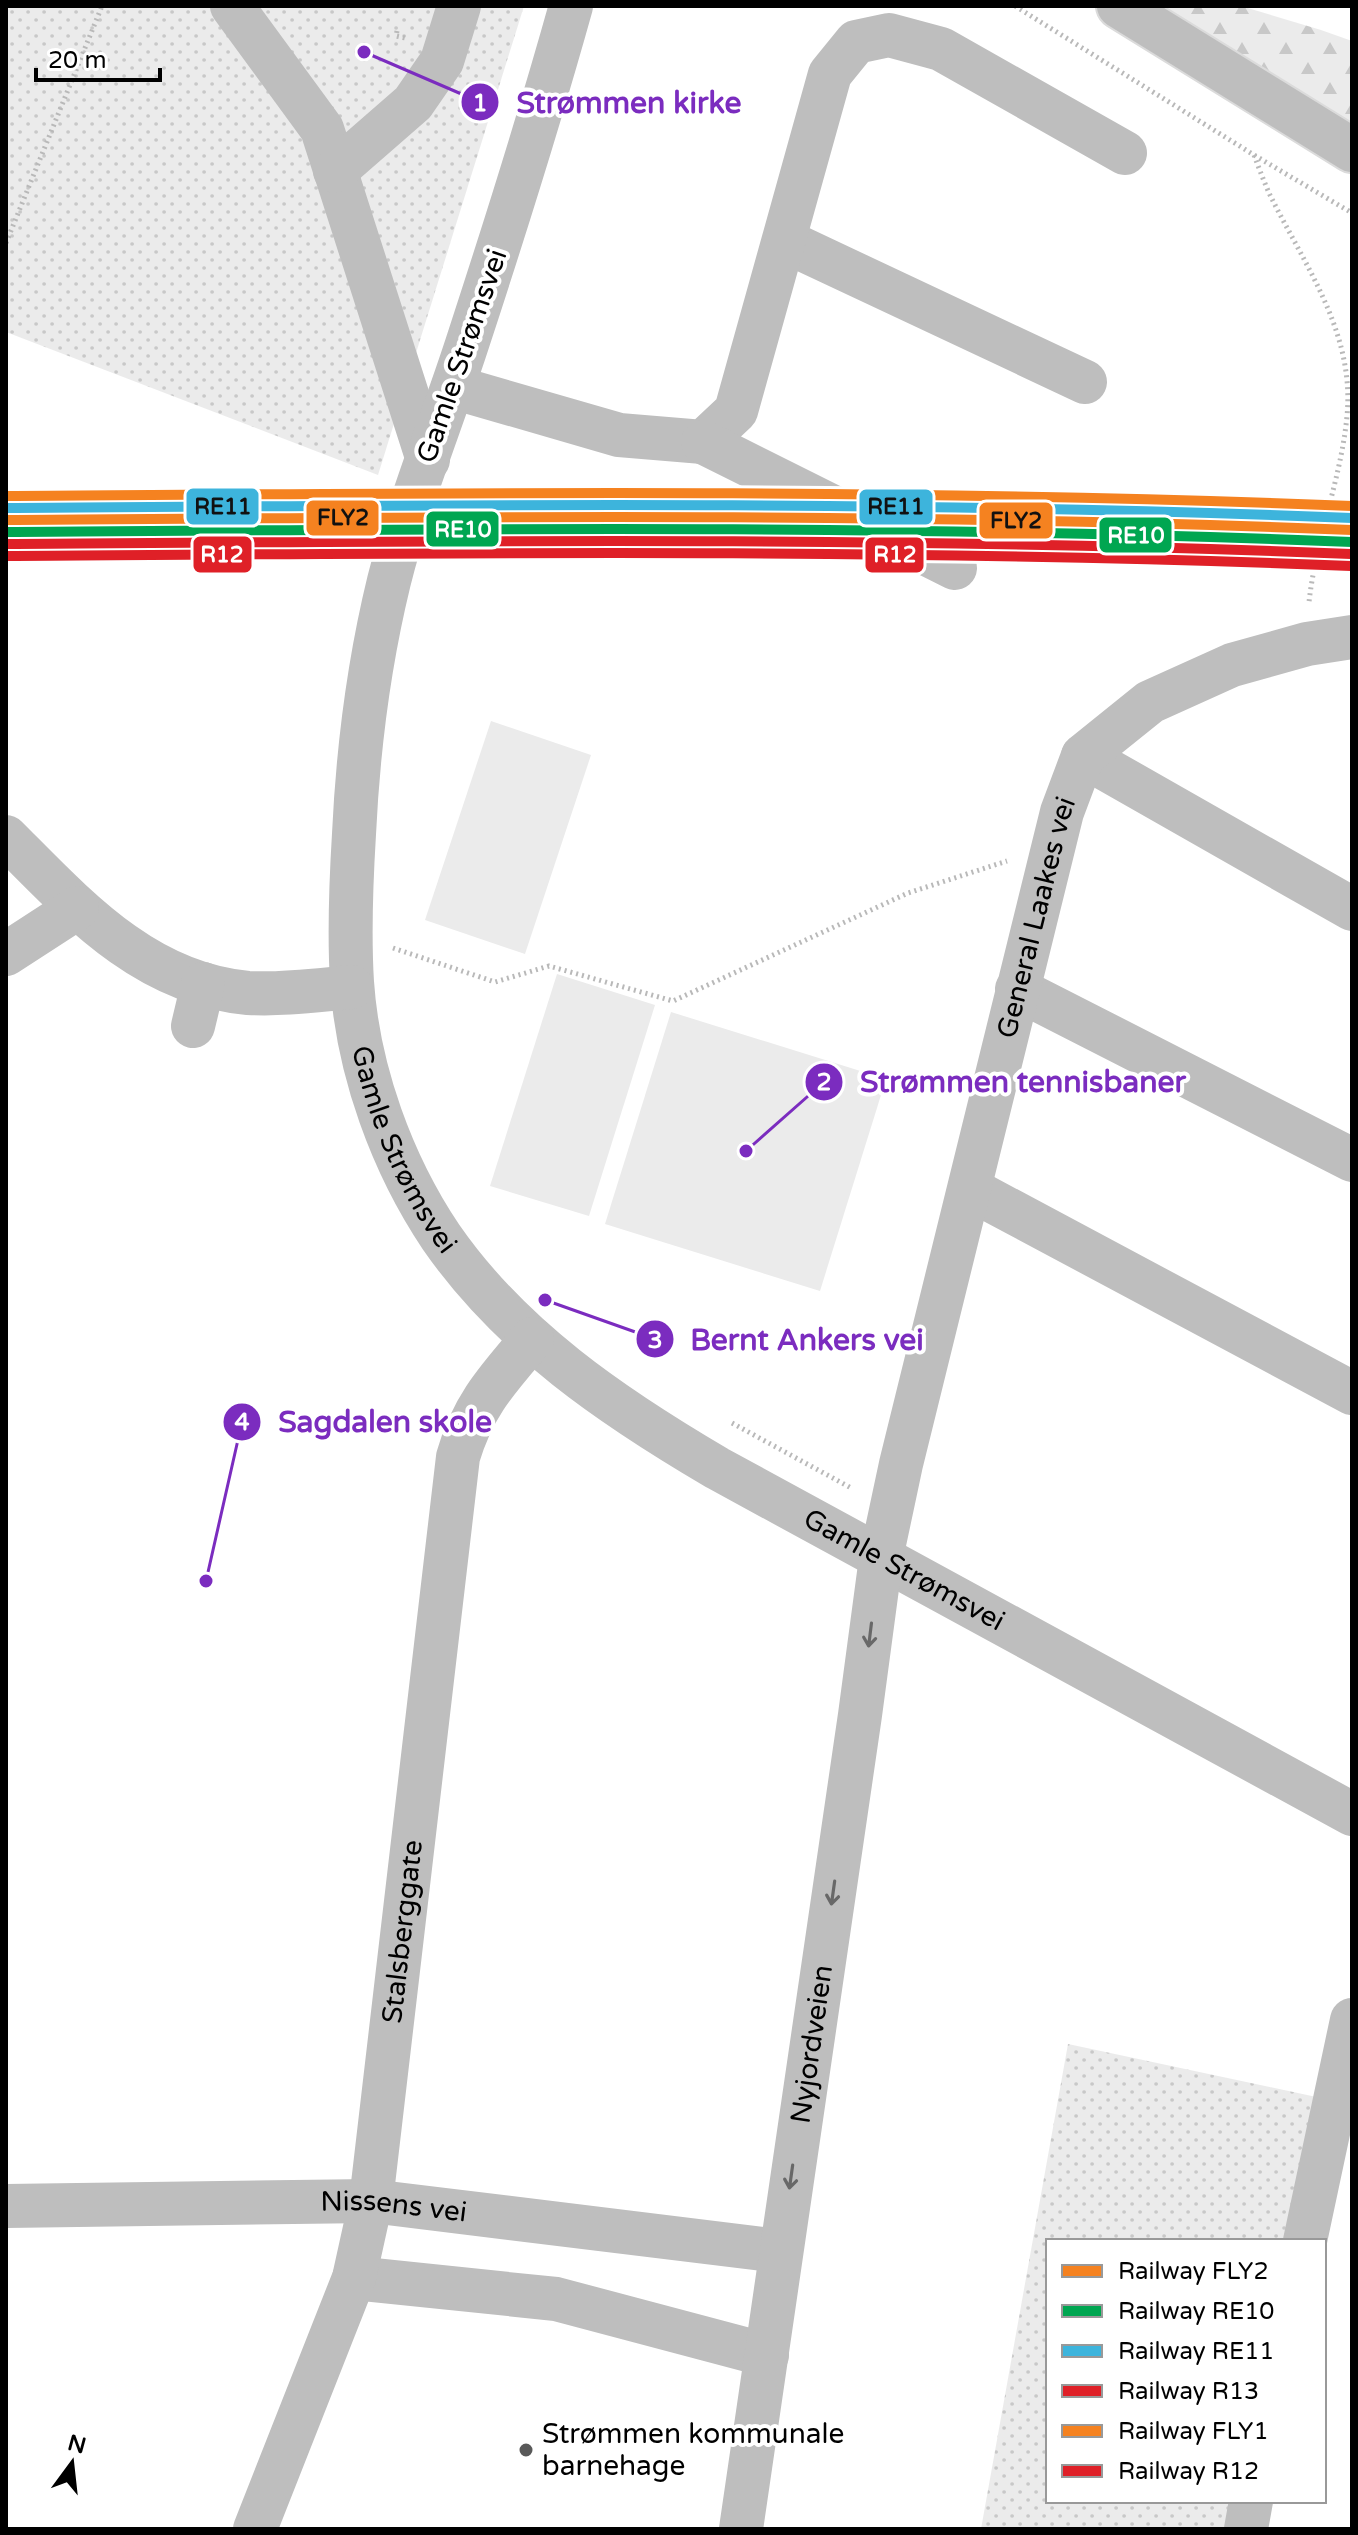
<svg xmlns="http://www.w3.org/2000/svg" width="1358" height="2535" font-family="'Varela Round',sans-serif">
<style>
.grass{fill:url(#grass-dots)}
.forest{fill:url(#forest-firs)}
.pitch{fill:#ebebeb}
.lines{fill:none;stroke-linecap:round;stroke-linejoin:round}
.major-casing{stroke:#dbdbdb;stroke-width:48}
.path{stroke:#b9b9b9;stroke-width:5;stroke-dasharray:2 4;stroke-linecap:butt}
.minor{stroke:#bebebe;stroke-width:44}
.major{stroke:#bebebe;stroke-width:44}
.rail-1-casing{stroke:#fff;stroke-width:16}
.rail-2-casing{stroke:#fff;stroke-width:16}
.rail-3-casing{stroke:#fff;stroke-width:16}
.rail-4-casing{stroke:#fff;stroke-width:16}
.rail-5-casing{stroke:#fff;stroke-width:16}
.rail-6-casing{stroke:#fff;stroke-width:16}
.rail-1{stroke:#f58220;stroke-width:10}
.rail-2{stroke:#00a651;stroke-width:10}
.rail-3{stroke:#3db4dc;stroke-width:10}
.rail-4{stroke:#df2027;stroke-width:10}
.rail-5{stroke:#f58220;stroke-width:10}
.rail-6{stroke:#df2027;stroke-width:10}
.oneway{stroke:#686868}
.poi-dot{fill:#595959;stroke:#fff;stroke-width:3}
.labels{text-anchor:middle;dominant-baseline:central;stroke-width:8;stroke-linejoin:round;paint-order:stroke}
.street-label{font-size:28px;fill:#000;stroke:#fff}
.poi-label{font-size:28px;fill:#000;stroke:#fff;text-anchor:start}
.leader{fill:none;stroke:#7b2cbf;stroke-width:3}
.callout-dot{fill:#7b2cbf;stroke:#fff;stroke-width:3}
.mark-label{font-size:24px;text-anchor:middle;font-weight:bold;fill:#fff}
.callout-label{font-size:30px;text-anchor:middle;font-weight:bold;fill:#7b2cbf;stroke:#fff;stroke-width:8;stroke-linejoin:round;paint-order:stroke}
.line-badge{stroke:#fff;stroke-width:3}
.badge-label{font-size:22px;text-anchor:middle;font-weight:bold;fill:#fff}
.pale-badge-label{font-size:22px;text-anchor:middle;font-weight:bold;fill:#111}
</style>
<defs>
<pattern id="grass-dots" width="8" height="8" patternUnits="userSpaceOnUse" patternTransform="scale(2)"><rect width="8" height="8" fill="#ebebeb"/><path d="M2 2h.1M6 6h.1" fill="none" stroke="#c8c8c8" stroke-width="1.8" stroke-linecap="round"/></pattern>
<pattern id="forest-firs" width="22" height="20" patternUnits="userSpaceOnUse" patternTransform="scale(2)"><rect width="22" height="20" fill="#ebebeb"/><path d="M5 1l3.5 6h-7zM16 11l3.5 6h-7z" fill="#c8c8c8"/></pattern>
</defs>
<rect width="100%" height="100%" fill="#fff"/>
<g class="grass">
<path d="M6,6h518l-146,469 -372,-143z"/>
<path d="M1068,2044l267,57 -30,140h-257v260h203l-5,28h-265z"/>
</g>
<path class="forest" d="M1241,6l80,24 31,11v111l-192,-145z"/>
<g class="pitch">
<path d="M491,721l100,34 -66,199 -100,-34z"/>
<path d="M557,974l98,31 -66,211 -99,-30z"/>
<path d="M671,1012l215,67 -66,212 -215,-67z"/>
</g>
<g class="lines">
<g class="major-casing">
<path id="major" d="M1119,6l233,144"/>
</g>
<g class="path">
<path d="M1015,6l239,149 98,58"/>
<path d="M397,31l-1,5 9,2"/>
<path d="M1254,155c5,13 10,27 16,40 35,71 85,138 77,221 -6,63 -31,123 -38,186"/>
<path d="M6,243l96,-237"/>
<path d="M393,948l102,34 54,-16 124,35 235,-108 99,-32"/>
<path d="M732,1423l121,66"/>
</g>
<g class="minor">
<path d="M232,6l90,123 106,331"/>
<path id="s1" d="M571,6c-31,111 -66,222 -102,332 -26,81 -59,160 -80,243 -20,82 -31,168 -35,253 -3,49 -5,99 -2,148 6,89 40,182 89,255 70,101 172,170 276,231l635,346"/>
<path d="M335,171l78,-68 29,-42 17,-55"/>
<path d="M785,241l300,141"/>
<path d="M453,387l166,48 84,7 33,-31 94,-337 26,-32 33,-7 52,14 184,104"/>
<path d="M703,442l252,126"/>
<path d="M1083,756l269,153"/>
<path d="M6,837c69,69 138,147 242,156 35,2 70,-3 104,-6"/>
<path d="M6,954l71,-46"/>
<path d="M1017,989l335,171"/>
<path d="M193,1026l10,-42"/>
<path d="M970,1189l382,204"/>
<path id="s2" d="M6,2206l365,-5 409,50"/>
<path d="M1305,2241l47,-221"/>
<path d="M354,2278l202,21 211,56"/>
<path id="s3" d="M255,2529l99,-251 17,-77 87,-744c15,-52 40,-78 74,-118"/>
<path id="s4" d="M741,2529l119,-814 21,-157 20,-94 161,-652 21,-56 67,-54 82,-37 75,-21 45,-7"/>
<path d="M1246,2529l5,-28"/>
</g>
<use href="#major" class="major"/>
<g class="rail-1-casing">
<path id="rail-1" d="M6,520c449,-3 897,-8 1346,10"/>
</g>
<g class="rail-2-casing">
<path id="rail-2" d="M6,532c449,-3 897,-8 1346,10"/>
</g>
<g class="rail-3-casing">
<path id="rail-3" d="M6,508c449,-3 897,-8 1346,10"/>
</g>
<g class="rail-4-casing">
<path id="rail-4" d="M6,544c449,-3 897,-8 1345,10"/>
</g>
<g class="rail-5-casing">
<path id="rail-5" d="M6,496c449,-3 897,-8 1346,10"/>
</g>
<g class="rail-6-casing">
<path id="rail-6" d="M6,556c449,-3 897,-8 1345,10"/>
</g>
<use href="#rail-1" class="rail-1"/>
<use href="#rail-2" class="rail-2"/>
<use href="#rail-3" class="rail-3"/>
<use href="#rail-4" class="rail-4"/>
<use href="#rail-5" class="rail-5"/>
<use href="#rail-6" class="rail-6"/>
</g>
<defs><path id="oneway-shaft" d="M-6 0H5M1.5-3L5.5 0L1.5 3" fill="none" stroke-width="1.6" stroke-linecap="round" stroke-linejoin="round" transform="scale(2)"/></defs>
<g class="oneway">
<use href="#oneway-shaft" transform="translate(870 1635) rotate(97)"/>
<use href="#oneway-shaft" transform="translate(833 1893) rotate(98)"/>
<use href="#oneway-shaft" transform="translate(791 2177) rotate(98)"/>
</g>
<circle class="poi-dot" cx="526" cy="2450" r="8"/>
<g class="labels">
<g class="street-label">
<text transform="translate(462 356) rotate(-71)">Gamle Strømsvei</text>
<text stroke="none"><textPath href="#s4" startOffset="1640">General Laakes vei</textPath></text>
<text stroke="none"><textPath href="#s1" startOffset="1184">Gamle Strømsvei</textPath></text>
<text stroke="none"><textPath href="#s1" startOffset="1856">Gamle Strømsvei</textPath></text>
<text stroke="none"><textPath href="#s3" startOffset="620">Stalsberggate</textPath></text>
<text stroke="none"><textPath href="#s4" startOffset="490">Nyjordveien</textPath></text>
<text stroke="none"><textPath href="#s2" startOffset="388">Nissens vei</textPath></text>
</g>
<g class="poi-label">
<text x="542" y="2434">Strømmen kommunale<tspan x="542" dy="32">barnehage</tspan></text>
</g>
</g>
<path class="leader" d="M364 52L480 102M746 1151L824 1082M545 1300L655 1339M206 1581L242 1422"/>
<g class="callout-dot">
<circle cx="364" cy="52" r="8"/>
<circle cx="746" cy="1151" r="8"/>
<circle cx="545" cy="1300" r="8"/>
<circle cx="206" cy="1581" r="8"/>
<circle cx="480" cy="102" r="20"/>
<circle cx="824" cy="1082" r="20"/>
<circle cx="655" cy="1339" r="20"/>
<circle cx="242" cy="1422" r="20"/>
</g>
<g class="mark-label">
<text x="480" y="111">1</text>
<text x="824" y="1090">2</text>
<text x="655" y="1348">3</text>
<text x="242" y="1430">4</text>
</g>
<g class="callout-label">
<text x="629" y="113">Strømmen kirke</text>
<text x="1023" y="1092">Strømmen tennisbaner</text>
<text x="807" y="1350">Bernt Ankers vei</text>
<text x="385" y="1432">Sagdalen skole</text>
</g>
<g class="line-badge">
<rect x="185" y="487" width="75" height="39" rx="8" fill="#3db4dc"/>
<rect x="858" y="488" width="76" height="38" rx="8" fill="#3db4dc"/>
<rect x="305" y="499" width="75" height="38" rx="8" fill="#f58220"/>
<rect x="978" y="501" width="76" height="39" rx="8" fill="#f58220"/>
<rect x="425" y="510" width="75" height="38" rx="8" fill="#00a651"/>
<rect x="1098" y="516" width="75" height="38" rx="8" fill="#00a651"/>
<rect x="192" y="535" width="61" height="39" rx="8" fill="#df2027"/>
<rect x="864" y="536" width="61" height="38" rx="8" fill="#df2027"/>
</g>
<g class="badge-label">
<text x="463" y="537">RE10</text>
<text x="1136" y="543">RE10</text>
<text x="222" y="562">R12</text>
<text x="895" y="562">R12</text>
</g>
<g class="pale-badge-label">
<text x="223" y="514">RE11</text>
<text x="896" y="514">RE11</text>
<text x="343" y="525">FLY2</text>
<text x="1016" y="528">FLY2</text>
</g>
<rect width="1358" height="2535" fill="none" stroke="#000000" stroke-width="16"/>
<rect x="1046" y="2239" width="280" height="264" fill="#ffffff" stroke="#999999" stroke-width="2"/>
<rect x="1062" y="2265" width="40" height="12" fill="#f58220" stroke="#999999" stroke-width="2"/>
<text x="1118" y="2279" font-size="24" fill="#000000">Railway FLY2</text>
<rect x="1062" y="2305" width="40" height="12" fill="#00a651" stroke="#999999" stroke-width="2"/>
<text x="1118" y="2319" font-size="24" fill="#000000">Railway RE10</text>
<rect x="1062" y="2345" width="40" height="12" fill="#3db4dc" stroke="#999999" stroke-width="2"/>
<text x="1118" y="2359" font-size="24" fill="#000000">Railway RE11</text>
<rect x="1062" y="2385" width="40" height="12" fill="#df2027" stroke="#999999" stroke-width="2"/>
<text x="1118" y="2399" font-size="24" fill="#000000">Railway R13</text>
<rect x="1062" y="2425" width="40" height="12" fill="#f58220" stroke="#999999" stroke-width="2"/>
<text x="1118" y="2439" font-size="24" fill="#000000">Railway FLY1</text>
<rect x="1062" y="2465" width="40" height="12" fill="#df2027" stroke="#999999" stroke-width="2"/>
<text x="1118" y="2479" font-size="24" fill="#000000">Railway R12</text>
<g transform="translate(72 2463) rotate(15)" stroke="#ffffff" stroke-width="6" paint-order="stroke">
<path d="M0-6L14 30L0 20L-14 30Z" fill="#000000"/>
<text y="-12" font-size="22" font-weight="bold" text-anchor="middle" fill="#000000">N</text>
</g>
<path d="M36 68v12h124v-12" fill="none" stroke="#000000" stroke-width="4"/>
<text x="48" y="68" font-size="24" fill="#000000" stroke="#ffffff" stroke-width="6" paint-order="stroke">20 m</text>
</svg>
